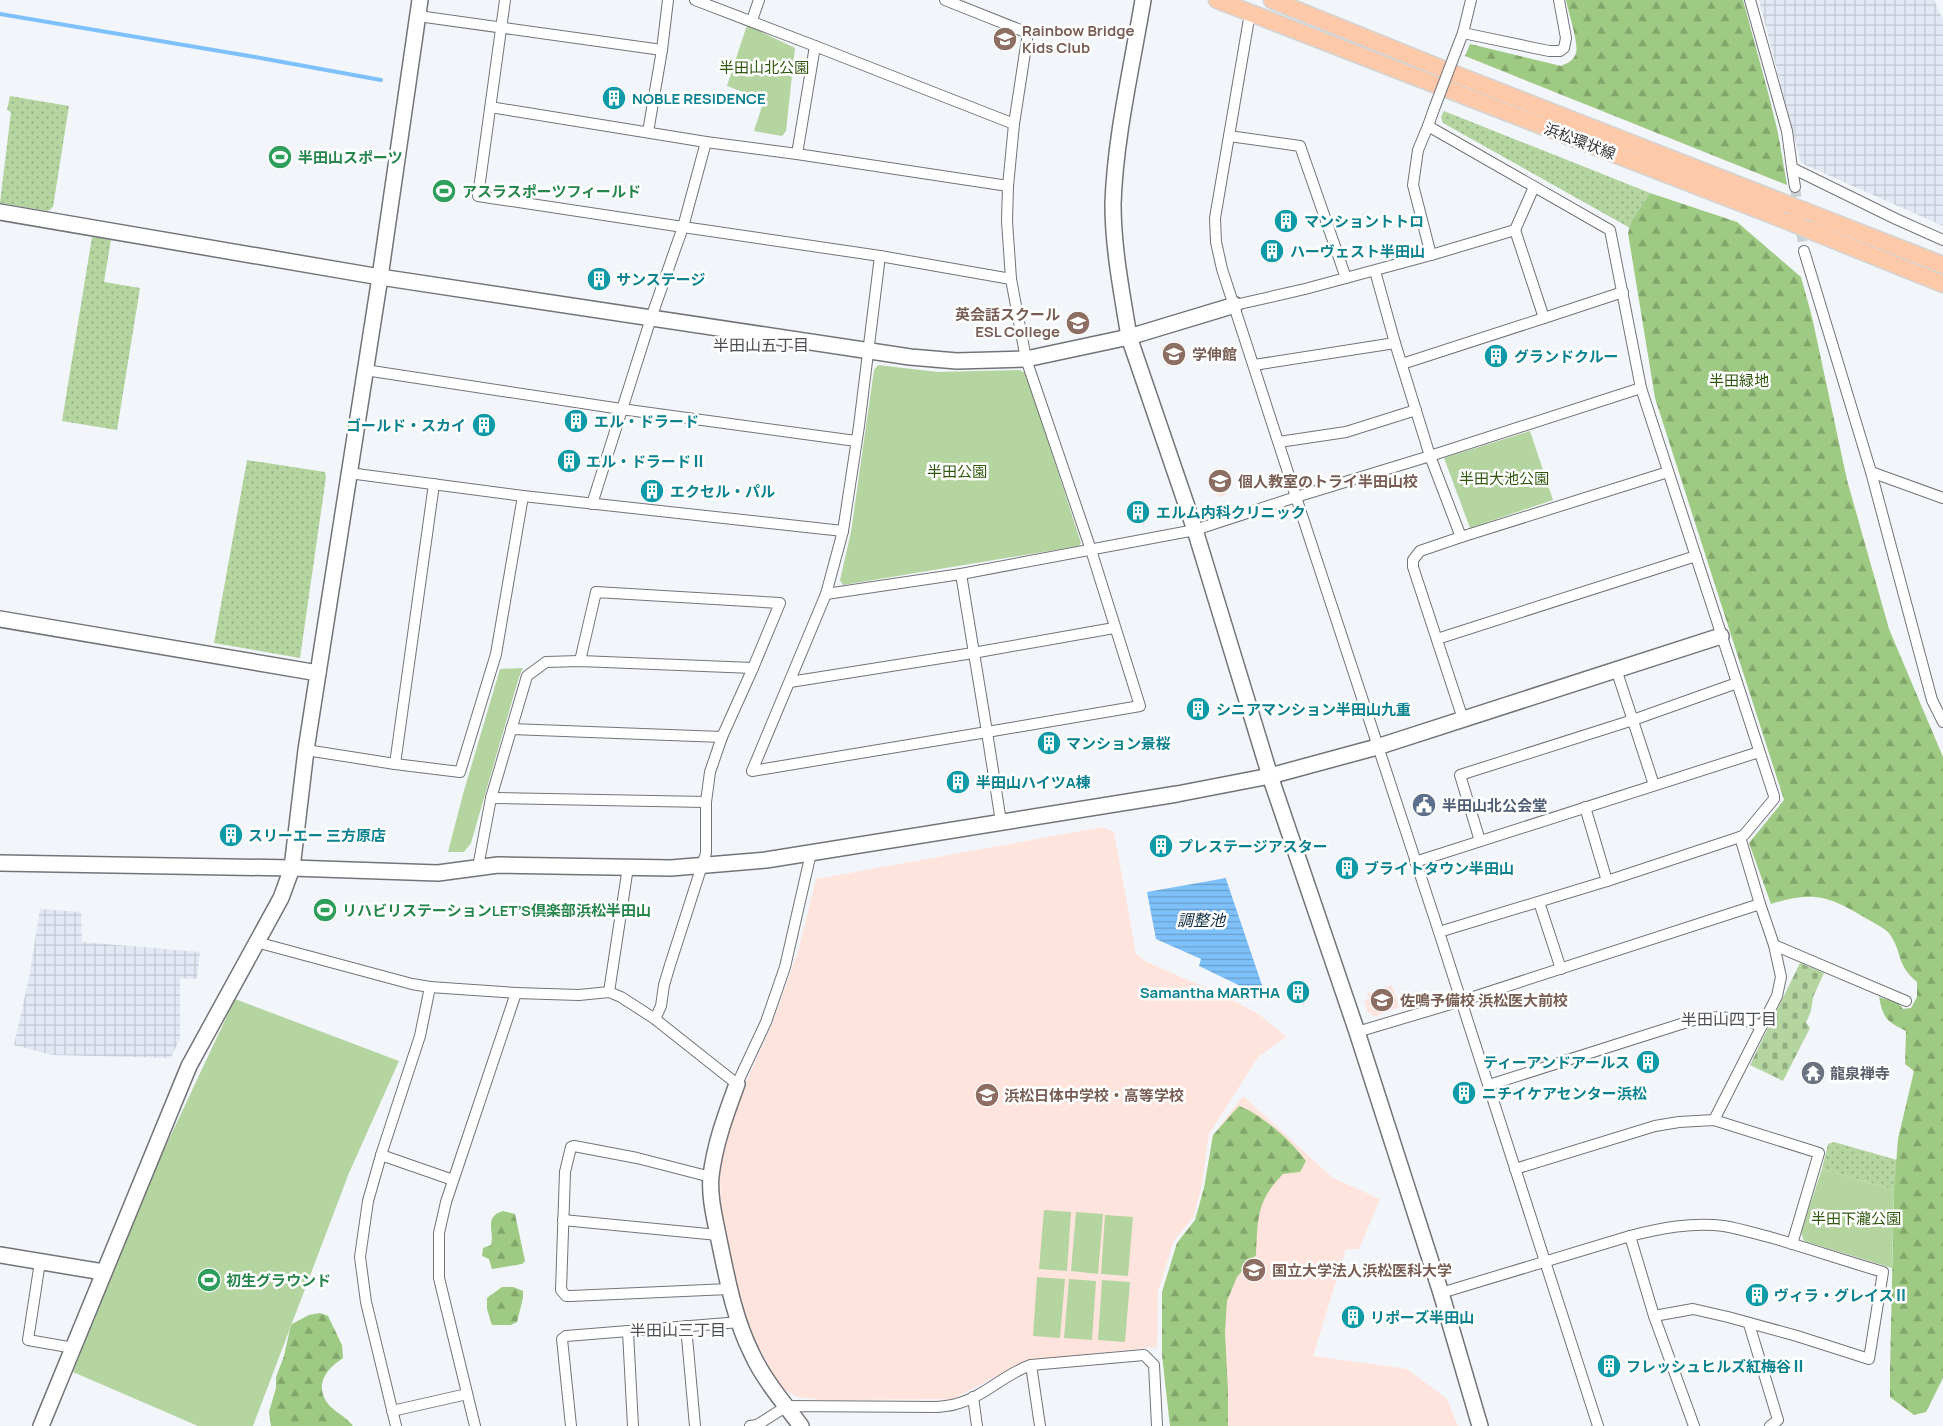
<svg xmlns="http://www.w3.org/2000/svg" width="1943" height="1426" font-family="Manrope,'Noto Sans JP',sans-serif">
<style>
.industrial{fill:url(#industrial-grid)}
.education{fill:#fee4dd}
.grass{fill:url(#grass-dots)}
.forest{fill:url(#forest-firs)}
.cemetery{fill:url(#cemetery-stones)}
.green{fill:#b4d4a0}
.water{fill:url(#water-rules)}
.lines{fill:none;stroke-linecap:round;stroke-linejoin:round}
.stream{stroke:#7ec1fa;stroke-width:4}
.street-tunnel{stroke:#cccfd3;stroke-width:10;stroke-dasharray:10 5;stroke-linecap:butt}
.street-casing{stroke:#727478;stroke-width:12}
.secondary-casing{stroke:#727478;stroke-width:18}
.primary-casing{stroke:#d2d3d3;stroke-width:19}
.street{stroke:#fff;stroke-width:10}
.secondary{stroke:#fff;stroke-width:15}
.primary{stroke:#fdc9a9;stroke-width:16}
.street-bridge-casing{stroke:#727478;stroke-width:12;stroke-linecap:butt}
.primary-bridge-casing{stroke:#d2d3d3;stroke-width:19;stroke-linecap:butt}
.street-bridge{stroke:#fff;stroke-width:10}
.primary-bridge{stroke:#fdc9a9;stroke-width:16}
.labels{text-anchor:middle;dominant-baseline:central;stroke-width:5;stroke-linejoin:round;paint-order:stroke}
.education-label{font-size:15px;font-weight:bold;fill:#785e54;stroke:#fff;text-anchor:start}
.park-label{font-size:15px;fill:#31580f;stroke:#fff}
.culture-label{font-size:15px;font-weight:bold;fill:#0d838f;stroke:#fff;text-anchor:start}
.street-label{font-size:15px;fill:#343537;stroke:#fff}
.leisure-label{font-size:15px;font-weight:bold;fill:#27864d;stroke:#fff;text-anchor:start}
.service-label{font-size:15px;font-weight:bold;fill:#4e5e75;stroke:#fff;text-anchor:start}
.worship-label{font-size:15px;font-weight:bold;fill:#5b616d;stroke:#fff;text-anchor:start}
.neighbourhood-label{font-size:16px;fill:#4b4e52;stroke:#fff}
.water-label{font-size:16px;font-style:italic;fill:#0e2c42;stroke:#fff}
</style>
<defs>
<pattern id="industrial-grid" width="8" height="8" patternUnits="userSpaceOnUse" patternTransform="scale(1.25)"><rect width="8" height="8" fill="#e2e8f4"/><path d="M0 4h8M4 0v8" fill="none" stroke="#c2c8d2"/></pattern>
<pattern id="grass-dots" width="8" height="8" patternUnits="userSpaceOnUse" patternTransform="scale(1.25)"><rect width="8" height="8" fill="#b4d4a0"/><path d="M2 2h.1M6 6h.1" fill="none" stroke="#93ad83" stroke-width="1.8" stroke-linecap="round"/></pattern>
<pattern id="forest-firs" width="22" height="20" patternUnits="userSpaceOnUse" patternTransform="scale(1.25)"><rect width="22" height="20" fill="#9fca83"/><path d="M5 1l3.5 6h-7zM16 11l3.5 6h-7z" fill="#82a56c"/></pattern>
<pattern id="cemetery-stones" width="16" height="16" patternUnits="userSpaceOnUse" patternTransform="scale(1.25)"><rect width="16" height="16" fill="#b4d4a0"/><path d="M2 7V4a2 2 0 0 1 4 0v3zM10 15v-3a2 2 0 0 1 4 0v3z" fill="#93ad83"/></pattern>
<pattern id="water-rules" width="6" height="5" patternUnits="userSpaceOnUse" patternTransform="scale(1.25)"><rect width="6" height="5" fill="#7ec1fa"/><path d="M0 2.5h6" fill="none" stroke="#689ecb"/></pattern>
</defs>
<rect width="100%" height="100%" fill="#f2f5fa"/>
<g class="industrial">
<path d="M1759,0h175l9,20v206l-142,-63z"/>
<path d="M40,909l41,3 1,30 118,10 -3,27 -17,-1v60l-9,20 -119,-3 -38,-10 15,-67z"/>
</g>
<g class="education">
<path d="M1180,341l7,19 -20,6 -6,-19z"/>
<path d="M1225,468l6,19 -6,2 1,6 -8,2 -9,-23z"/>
<path d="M1103,827l11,5 22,122 9,7 84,37 31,17 26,22 -28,20 -49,77 -8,55 -8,29 -19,22 -16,51 -1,56 -130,13 -74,39 -132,1 -24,-3 -15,-9 -28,-46 -9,-21 -23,-94 -2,-51 2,-40 50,-112 26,-72 18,-73z"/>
<path d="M1392,985l7,22 -26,10 -2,-5 -3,1 -4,-12 6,-3 -4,-4z"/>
<path d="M1243,1096l90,82 47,21 -21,50h-13l-33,107 94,13 40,30 11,27h-288l-8,-71v-63l15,-49 18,-23 9,-32 9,-53z"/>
</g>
<g class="grass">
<path d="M10,96l59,10 -16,101 -5,4 -48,-8 11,-91 -4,-2z"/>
<path d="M1444,111l206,82 -18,27 -2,8 -187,-105 -2,-6z"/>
<path d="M92,237l19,3 -7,42 36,6 -23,142 -55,-9z"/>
<path d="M247,460l78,12 1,5 -26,181 -86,-15z"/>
<path d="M1834,1142l63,18 -3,30 -72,-21 6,-25z"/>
</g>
<g class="forest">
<path d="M1566,0h177l26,96 9,37 9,52 -322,-129 5,-12 91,22c7,-3 13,-6 15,-13 3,-9 -8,-42 -10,-53z"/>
<path d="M1650,193l87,29 64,55 11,40 35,163 42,149 54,128v621l-17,34 -12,3 -24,-18v-26l4,-181 4,-51 16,-68 -9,-7 1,-33c-19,-9 -23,-13 -27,-34l19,6 5,6 8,-1 6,-11v-15c-21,-18 -14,-27 -26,-46 -4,-7 -15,-12 -22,-16 -39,-23 -53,-30 -98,-16l-22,-61 35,-43 -129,-402 -27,-165 4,-13z"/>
<path d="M1239,1106c24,9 52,35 67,55l-6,11 -17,2c-27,27 -25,46 -27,81l-19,22 -10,24 -2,31 3,58v36h-58l-8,-71v-63l15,-49 18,-23 9,-32 9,-53z"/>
<path d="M503,1211l12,3 10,47 -3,3 -30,5 -3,-10 -7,-3 1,-8 8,-3c4,-14 -8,-28 12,-34z"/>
<path d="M502,1287h11l10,4v7l-6,24 -6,3h-19l-5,-16v-11z"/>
<path d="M320,1313l8,3 14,29 1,13c-15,10 -28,24 -17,43 6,10 20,15 27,25h-82l-2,-14 7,-24v-11l8,-21 6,-27 2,-5 17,-9z"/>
</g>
<path class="cemetery" d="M1800,963l24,10 -11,24 -2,14 -5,12 4,5 -27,53 -33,-16z"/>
<g class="green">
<path d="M747,25l48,23 -9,83 -4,5 -28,-5 10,-31 -37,-14z"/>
<path d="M878,365l60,7 82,-2 8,5 14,48 39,120 -2,3 -236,39 -3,-5 11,-48 23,-162z"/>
<path d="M1530,431l23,69 -83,28 -26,-70z"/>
<path d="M523,668l-4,9 -48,166 -7,9h-16l15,-58 37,-125z"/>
<path d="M235,999l164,62 -50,112 -96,253h-55l-125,-54 73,-184z"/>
<path d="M1822,1169l72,21 -2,78 -88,-27 -3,-9z"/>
<path d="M1044,1210l27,2 -4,59 -28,-2z"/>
<path d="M1076,1212l27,2 -5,60 -27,-3z"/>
<path d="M1105,1215l28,2 -5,59 -27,-2z"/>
<path d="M1037,1277l28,2 -5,59 -27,-2z"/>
<path d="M1069,1279l27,2 -4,59 -28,-2z"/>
<path d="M1102,1280l28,2 -5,60 -27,-2z"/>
</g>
<path class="water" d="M1226,878v1l38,112 -11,1 -54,-26 2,-7 -45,-20 -9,-47z"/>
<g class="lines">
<path class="stream" d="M0,14l255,43 126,23"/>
<path class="street-tunnel" d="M1795,187l9,64"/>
<g class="street-casing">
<g id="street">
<path d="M695,0l120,46 -18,108 -91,-12"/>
<path d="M945,0l83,33 -14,91"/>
<path d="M1750,0l37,131 5,37 104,51 47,21"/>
<path d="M1250,13l-35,205 1,24 6,27 74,228 134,-41 211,-68"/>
<path d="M418,16l244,34"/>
<path d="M752,20l7,-20"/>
<path d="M1463,33l86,18h11l4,-3 2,-10 -7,-38"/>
<path d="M815,46l199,78 -6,62"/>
<path d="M1456,51l7,-18 8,-33"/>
<path d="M490,107l216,35 -23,85 -205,-31 27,-196"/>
<path d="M1428,126l6,-17"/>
<path d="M648,132l14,-82 6,-50"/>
<path d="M1229,136l71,10 46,132"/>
<path d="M1792,168l3,19"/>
<path d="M1515,230l29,88 79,-26"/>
<path d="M1804,251l67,221 61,228 11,22"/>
<path d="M1431,255l84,-25 19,-43"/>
<path d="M880,256l-21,170 -16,105 -17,63 -74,177 235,-39 -26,-158"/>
<path d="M1375,271l20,72 35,113 31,81 207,-65"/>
<path d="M1235,305l70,-16 126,-34 -18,-70 5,-35 10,-24 182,104 31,158 133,408v3l-30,36 -4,2 20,67 -299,97 -104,31"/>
<path d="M1402,364l142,-46"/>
<path d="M1254,365l141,-22"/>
<path d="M365,370l256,39 235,32"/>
<path d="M1279,442l67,-10 70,-22"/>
<path d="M1871,472l72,26"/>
<path d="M349,473l174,23 320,35"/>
<path d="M592,504l59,-186 32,-91 197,29 131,23 -4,-58 1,-35 -211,-32"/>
<path d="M1461,537l-41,14 -7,9v7l50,152"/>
<path d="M826,594l135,-20 234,-44 101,-33 143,435 159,494"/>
<path d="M1437,639l259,-83"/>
<path d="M580,661l16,-69 184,11 -27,65"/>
<path d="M1616,669l38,116"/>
<path d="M790,682l183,-29 141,-25"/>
<path d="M511,729l211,8"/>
<path d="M306,750l89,14 65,8 36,-118 27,-158"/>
<path d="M395,764l39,-280"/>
<path d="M491,798l215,4"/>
<path d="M1585,807l22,74"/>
<path d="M1001,822l-14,-90 153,-26 -49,-156 -65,-191 -15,-80"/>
<path d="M1480,841l-20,-66 173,-55 104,-37"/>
<path d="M1415,862l344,-110"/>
<path d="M478,867l13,-69 36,-122 19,-14 34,-1 173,7 -31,69 -12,35 -4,30v51l-36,112 -6,20 -3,21 -6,13"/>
<path d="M1539,902l22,67"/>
<path d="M1439,932l168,-51 133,-44"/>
<path d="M256,942l156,42 18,3 -10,49 -38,116 -14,49 -8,56 6,45 30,124"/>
<path d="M1774,945l132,56"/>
<path d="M430,987l86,6 -70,209 -7,31v45l36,148"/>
<path d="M609,992l19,-125"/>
<path d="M516,993l63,2 30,-3 12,5 34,22 82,65 29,-62 19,-55 26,-114"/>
<path d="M1489,1085l214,-68 35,1 24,8"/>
<path d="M1714,1120l63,-124 4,-19 -7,-32 -14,-41"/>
<path d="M381,1155l72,25"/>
<path d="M1515,1169l140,-43 24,-4 35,-2 105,33 -27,91"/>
<path d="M711,1177l-74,-19 -63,-12 -3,1 -6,25 -4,118 5,6h5l158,-7"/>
<path d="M563,1220l155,15"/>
<path d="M1630,1236l24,80 40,110"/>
<path d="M40,1262l-12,78 46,8"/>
<path d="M1441,1293l189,-57c31,-8 62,-14 94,-10 17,3 33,8 49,12 37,11 73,23 110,34l-14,87 -72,-23 -69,-19 -35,-8 -39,7"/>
<path d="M1749,1324l29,96 -8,6"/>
<path d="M686,1326l9,100"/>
<path d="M628,1332l5,94"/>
<path d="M1031,1365l9,61"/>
<path d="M973,1397l4,29"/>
<path d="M392,1411l75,-17"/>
<path d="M571,1426l-9,-87 4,-3 174,-14"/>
<path d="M750,1426l7,-1 30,-19 150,1c6,-1 13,-1 19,-3 28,-7 48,-30 75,-39l113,-10 10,10 3,61"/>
</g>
</g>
<g class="secondary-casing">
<g id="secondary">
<path d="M1143,0c-11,66 -28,138 -30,204 0,45 9,89 16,133l106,-32"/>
<path d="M0,212l380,65 530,80 47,4 69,-2 103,-22 66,193 75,246 87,256 84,261 39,133"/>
<path d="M0,619l318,54"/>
<path d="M0,863l292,5 146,5 60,-8 173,3 95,-8 411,-66 93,-18 107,-29 344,-111"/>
<path d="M737,1084c-11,30 -22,59 -26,92 -2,21 4,43 8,64 8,38 15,78 33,114 12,26 32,49 49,72"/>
<path d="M0,1255l103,17"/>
<path d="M41,1426l148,-360 92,-168 11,-30 14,-118 74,-473 40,-277"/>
</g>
</g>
<g class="primary-casing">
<g id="primary">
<path d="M1217,0l573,222"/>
<path d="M1272,0l193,78 322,126"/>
<path d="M1805,211l138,54"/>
<path d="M1809,230l134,54"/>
</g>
</g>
<use href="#street" class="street"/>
<use href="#secondary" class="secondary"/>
<use href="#primary" class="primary"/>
<g class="street-bridge-casing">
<path id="street-bridge" d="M1434,109l22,-58"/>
</g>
<g class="primary-bridge-casing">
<g id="primary-bridge">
<path d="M1787,204l18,7"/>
<path d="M1790,222l19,8"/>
</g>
</g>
<use href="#street-bridge" class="street-bridge"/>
<use href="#primary-bridge" class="primary-bridge"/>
</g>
<defs>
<g id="school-disc" transform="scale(1.25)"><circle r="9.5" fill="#8d6e63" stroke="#fff"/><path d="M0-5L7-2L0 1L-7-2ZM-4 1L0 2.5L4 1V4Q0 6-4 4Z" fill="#fff"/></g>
<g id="building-disc" transform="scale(1.25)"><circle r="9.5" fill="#0f9aa8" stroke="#fff"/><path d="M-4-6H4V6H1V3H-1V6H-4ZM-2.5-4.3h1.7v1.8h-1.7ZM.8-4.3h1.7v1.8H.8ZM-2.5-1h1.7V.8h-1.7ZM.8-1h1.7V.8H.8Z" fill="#fff"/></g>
<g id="stadium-disc" transform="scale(1.25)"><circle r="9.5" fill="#2e9e5b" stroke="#fff"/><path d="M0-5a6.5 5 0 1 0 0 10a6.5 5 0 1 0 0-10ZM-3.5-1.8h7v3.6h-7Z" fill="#fff"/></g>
<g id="civic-disc" transform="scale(1.25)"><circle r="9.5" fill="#5c6f8a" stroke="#fff"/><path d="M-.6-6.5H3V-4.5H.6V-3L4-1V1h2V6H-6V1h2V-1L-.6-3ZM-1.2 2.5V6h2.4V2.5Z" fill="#fff"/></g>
<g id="temple-disc" transform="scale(1.25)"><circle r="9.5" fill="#6b7280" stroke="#fff"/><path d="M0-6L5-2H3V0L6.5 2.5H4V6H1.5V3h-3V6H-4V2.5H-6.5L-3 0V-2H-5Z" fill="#fff"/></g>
<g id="university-disc" transform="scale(1.25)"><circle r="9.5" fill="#8d6e63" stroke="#fff"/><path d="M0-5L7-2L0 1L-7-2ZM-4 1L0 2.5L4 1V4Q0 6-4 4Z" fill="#fff"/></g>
</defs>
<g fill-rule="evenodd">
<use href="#school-disc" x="1005" y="39"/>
<use href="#building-disc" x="614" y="98"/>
<use href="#stadium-disc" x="280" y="157"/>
<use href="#stadium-disc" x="444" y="191"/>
<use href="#building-disc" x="1286" y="221"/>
<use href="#building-disc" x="1272" y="251"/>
<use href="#building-disc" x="599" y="279"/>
<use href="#school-disc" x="1078" y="323"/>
<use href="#school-disc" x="1174" y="354"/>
<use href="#building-disc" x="1496" y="356"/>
<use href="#building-disc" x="576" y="421"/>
<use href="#building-disc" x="484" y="425"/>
<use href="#building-disc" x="569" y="461"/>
<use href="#school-disc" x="1220" y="481"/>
<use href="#building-disc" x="652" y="491"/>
<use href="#building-disc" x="1138" y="512"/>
<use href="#building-disc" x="1198" y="709"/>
<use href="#building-disc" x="1049" y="743"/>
<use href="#building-disc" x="958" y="782"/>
<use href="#civic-disc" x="1424" y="805"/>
<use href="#building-disc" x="231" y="835"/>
<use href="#building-disc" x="1161" y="846"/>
<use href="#building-disc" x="1347" y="868"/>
<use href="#stadium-disc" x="325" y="910"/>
<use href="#building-disc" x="1298" y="992"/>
<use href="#school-disc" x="1382" y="1000"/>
<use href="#building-disc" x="1648" y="1062"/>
<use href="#temple-disc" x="1813" y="1073"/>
<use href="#building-disc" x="1464" y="1093"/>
<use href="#school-disc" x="987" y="1095"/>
<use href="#university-disc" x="1254" y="1270"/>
<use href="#stadium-disc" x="209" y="1280"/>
<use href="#building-disc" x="1757" y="1295"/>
<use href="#building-disc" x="1353" y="1317"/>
<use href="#building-disc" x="1609" y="1366"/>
</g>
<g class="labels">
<g class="education-label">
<text x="1022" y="30">Rainbow Bridge<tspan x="1022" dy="17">Kids Club</tspan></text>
<text x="1060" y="314" text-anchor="end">英会話スクール<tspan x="1060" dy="17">ESL College</tspan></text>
<text x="1192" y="354">学伸館</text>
<text x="1238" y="481">個人教室のトライ半田山校</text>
<text x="1400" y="1000">佐鳴予備校 浜松医大前校</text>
<text x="1004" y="1095">浜松日体中学校・高等学校</text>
<text x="1272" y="1270">国立大学法人浜松医科大学</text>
</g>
<g class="park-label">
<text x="764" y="67">半田山北公園</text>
<text x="1739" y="380">半田緑地</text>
<text x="957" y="471">半田公園</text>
<text x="1504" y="478">半田大池公園</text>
<text x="1856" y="1218">半田下瀧公園</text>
</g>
<g class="culture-label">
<text x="632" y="98">NOBLE RESIDENCE</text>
<text x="1304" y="221">マンショントトロ</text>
<text x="1290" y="251">ハーヴェスト半田山</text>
<text x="616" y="279">サンステージ</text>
<text x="1514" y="356">グランドクルー</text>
<text x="594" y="421">エル・ドラード</text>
<text x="466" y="425" text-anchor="end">ゴールド・スカイ</text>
<text x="586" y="461">エル・ドラードⅡ</text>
<text x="670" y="491">エクセル・パル</text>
<text x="1156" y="512">エルム内科クリニック</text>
<text x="1216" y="709">シニアマンション半田山九重</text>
<text x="1066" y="743">マンション景桜</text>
<text x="976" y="782">半田山ハイツA棟</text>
<text x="248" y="835">スリーエー 三方原店</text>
<text x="1178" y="846">プレステージアスター</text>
<text x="1364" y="868">ブライトタウン半田山</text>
<text x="1280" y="992" text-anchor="end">Samantha MARTHA</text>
<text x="1630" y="1062" text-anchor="end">ティーアンドアールス</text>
<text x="1482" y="1093">ニチイケアセンター浜松</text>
<text x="1774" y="1295">ヴィラ・グレイスⅡ</text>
<text x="1370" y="1317">リポーズ半田山</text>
<text x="1626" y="1366">フレッシュヒルズ紅梅谷Ⅱ</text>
</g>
<g class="street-label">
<text transform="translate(1580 141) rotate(21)">浜松環状線</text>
</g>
<g class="leisure-label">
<text x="298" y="157">半田山スポーツ</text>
<text x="462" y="191">アスラスポーツフィールド</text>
<text x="342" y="910">リハビリステーションLET’S倶楽部浜松半田山</text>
<text x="226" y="1280">初生グラウンド</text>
</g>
<g class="service-label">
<text x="1442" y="805">半田山北公会堂</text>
</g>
<g class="worship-label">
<text x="1830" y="1073">龍泉禅寺</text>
</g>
<g class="neighbourhood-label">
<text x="761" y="345">半田山五丁目</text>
<text x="1729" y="1019">半田山四丁目</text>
<text x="678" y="1330">半田山三丁目</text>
</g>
<g class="water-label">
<text x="1201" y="920">調整池</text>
</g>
</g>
</svg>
